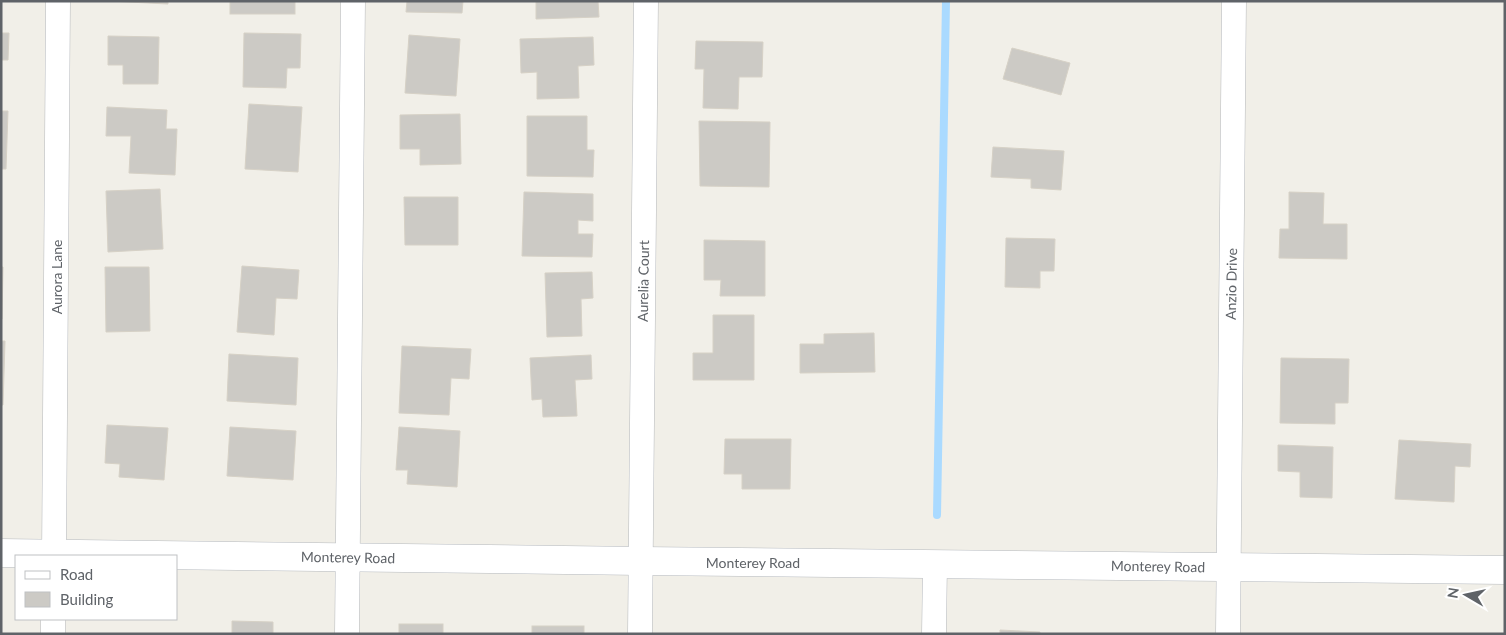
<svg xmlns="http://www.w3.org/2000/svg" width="1506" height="635" font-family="Lato,sans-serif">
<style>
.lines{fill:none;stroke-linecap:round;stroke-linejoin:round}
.stream{stroke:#aadaff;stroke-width:8}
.building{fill:#cccac5;stroke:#d6d1c6}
.street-casing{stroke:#b5b8bc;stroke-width:25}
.secondary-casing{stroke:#b6babf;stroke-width:29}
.street{stroke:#fff;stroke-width:24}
.secondary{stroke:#fff;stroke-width:28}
.labels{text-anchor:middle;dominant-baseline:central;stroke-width:5;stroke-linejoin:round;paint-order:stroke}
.street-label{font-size:14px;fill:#5f6368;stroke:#fff}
</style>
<rect width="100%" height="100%" fill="#f1efe8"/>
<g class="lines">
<path class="stream" d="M937,515l9,-514"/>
</g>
<g class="building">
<path d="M109,1h59v3z"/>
<rect x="230" y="1" width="65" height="13"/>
<path d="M407,1h56l-1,12 -56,-1z"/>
<path d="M536,1h62l1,16 -63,2z"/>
<path d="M1,33h8l-1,27h-7z"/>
<path d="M244,33l57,1 -1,34h-13l-1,20 -43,-1z"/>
<path d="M409,35l51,4 -4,57 -51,-3z"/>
<path d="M108,36l51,1 -1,47h-35v-19h-15z"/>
<path d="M593,37l1,28 -16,1 1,32 -42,1v-27l-16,1 -1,-34z"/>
<path d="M696,41l67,1 -1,35h-23l-1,32 -35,-1 1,-39h-9z"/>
<path d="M1012,48l58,15 -9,32 -58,-16z"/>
<path d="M249,104l53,3 -4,65 -53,-3z"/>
<path d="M107,107l60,3 -1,19h11l-2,46 -46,-2 2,-37h-25z"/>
<path d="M1,111h7l-2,58h-5z"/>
<path d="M460,114l1,50 -41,1v-16h-20v-34z"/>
<path d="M527,116h60v34h7l-1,27 -66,-1z"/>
<path d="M699,121l71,1 -1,65 -69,-1z"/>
<path d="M993,147l71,4 -3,39 -30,-2v-9l-40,-2z"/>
<path d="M160,189l3,60 -55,3 -2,-61z"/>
<path d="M524,192l69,2v27l-15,-1v14h15l-1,23 -70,-1z"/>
<path d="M1289,192l35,1 -1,31h24v35l-68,-1 1,-29h9z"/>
<path d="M404,197h54v48h-53z"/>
<path d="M1006,238l49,1 -1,32h-14v17l-35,-1z"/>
<path d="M704,240l61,1v55h-45l1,-16h-17z"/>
<path d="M242,266l57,4 -2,29 -21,-1 -2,37 -37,-3z"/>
<path d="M1,267h2l-1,52h-1z"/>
<path d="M105,267h44l1,64 -44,1z"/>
<path d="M592,272l1,26 -12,1 1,37 -35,1 -2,-64z"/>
<path d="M713,315h41v65h-61v-27h20z"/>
<path d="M874,333l1,39 -75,1v-29h24v-10z"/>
<path d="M1,341h4l-2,64h-2z"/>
<path d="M402,346l69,3 -2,30 -18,-1 -2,37 -50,-2z"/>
<path d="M229,354l69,4 -2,47 -69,-4z"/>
<path d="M591,355l1,24 -17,1 2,36 -34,1 -1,-18 -10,1 -2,-42z"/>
<path d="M1281,358l68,1 -1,44h-13v21l-55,-1z"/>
<path d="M107,425l61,3 -4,52 -45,-3 1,-13 -15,-1z"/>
<path d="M230,427l66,4 -3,49 -66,-4z"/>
<path d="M399,427l61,4 -3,56 -50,-3 1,-14h-12z"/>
<path d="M725,439h66l-1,50h-48v-15h-18z"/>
<path d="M1399,440l72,4 -1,23 -15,-1 -1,36 -59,-3z"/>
<path d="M1278,445l55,2 -1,51 -32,-1v-25l-22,-1z"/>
<path d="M232,621l41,1v12h-41z"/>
<rect x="399" y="624" width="44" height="10"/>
<rect x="532" y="626" width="52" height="8"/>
<path d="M1000,630l40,2v2h-40z"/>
</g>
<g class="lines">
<g class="street-casing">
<g id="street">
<path d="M54,556l4,-555"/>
<path d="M53,634v-15"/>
<path d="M347,634l6,-633"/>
<path d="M640,634l6,-633"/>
<path d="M934,634l1,-71"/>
<path d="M1228,634l6,-633"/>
</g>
</g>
<g class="secondary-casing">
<path id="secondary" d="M1,553l640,8 864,9"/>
</g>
<use href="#street" class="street"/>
<use href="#secondary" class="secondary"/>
</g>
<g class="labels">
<g class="street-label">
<text transform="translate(56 277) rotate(-90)">Aurora Lane</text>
<text transform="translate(643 281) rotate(-89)">Aurelia Court</text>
<text transform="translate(1231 284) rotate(-89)">Anzio Drive</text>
<text transform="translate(348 557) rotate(1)">Monterey Road</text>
<text x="753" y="562">Monterey Road</text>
<text transform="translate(1158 566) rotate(1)">Monterey Road</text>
</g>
</g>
<rect width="1506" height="635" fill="none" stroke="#5f6368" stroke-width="5"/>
<rect x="15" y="555" width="162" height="65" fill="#ffffff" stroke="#bfc1c3"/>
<rect x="25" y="571" width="25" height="8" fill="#ffffff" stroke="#bfc1c3"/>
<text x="60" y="580" font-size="15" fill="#5f6368">Road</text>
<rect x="25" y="592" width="25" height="15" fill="#cccac5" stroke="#bfc1c3"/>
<text x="60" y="605" font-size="15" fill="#5f6368">Building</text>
<g transform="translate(1466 595) rotate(279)" stroke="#ffffff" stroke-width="4" paint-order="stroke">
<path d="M0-4L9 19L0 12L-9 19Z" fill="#5f6368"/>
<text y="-8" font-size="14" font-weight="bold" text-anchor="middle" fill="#5f6368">N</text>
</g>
</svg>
